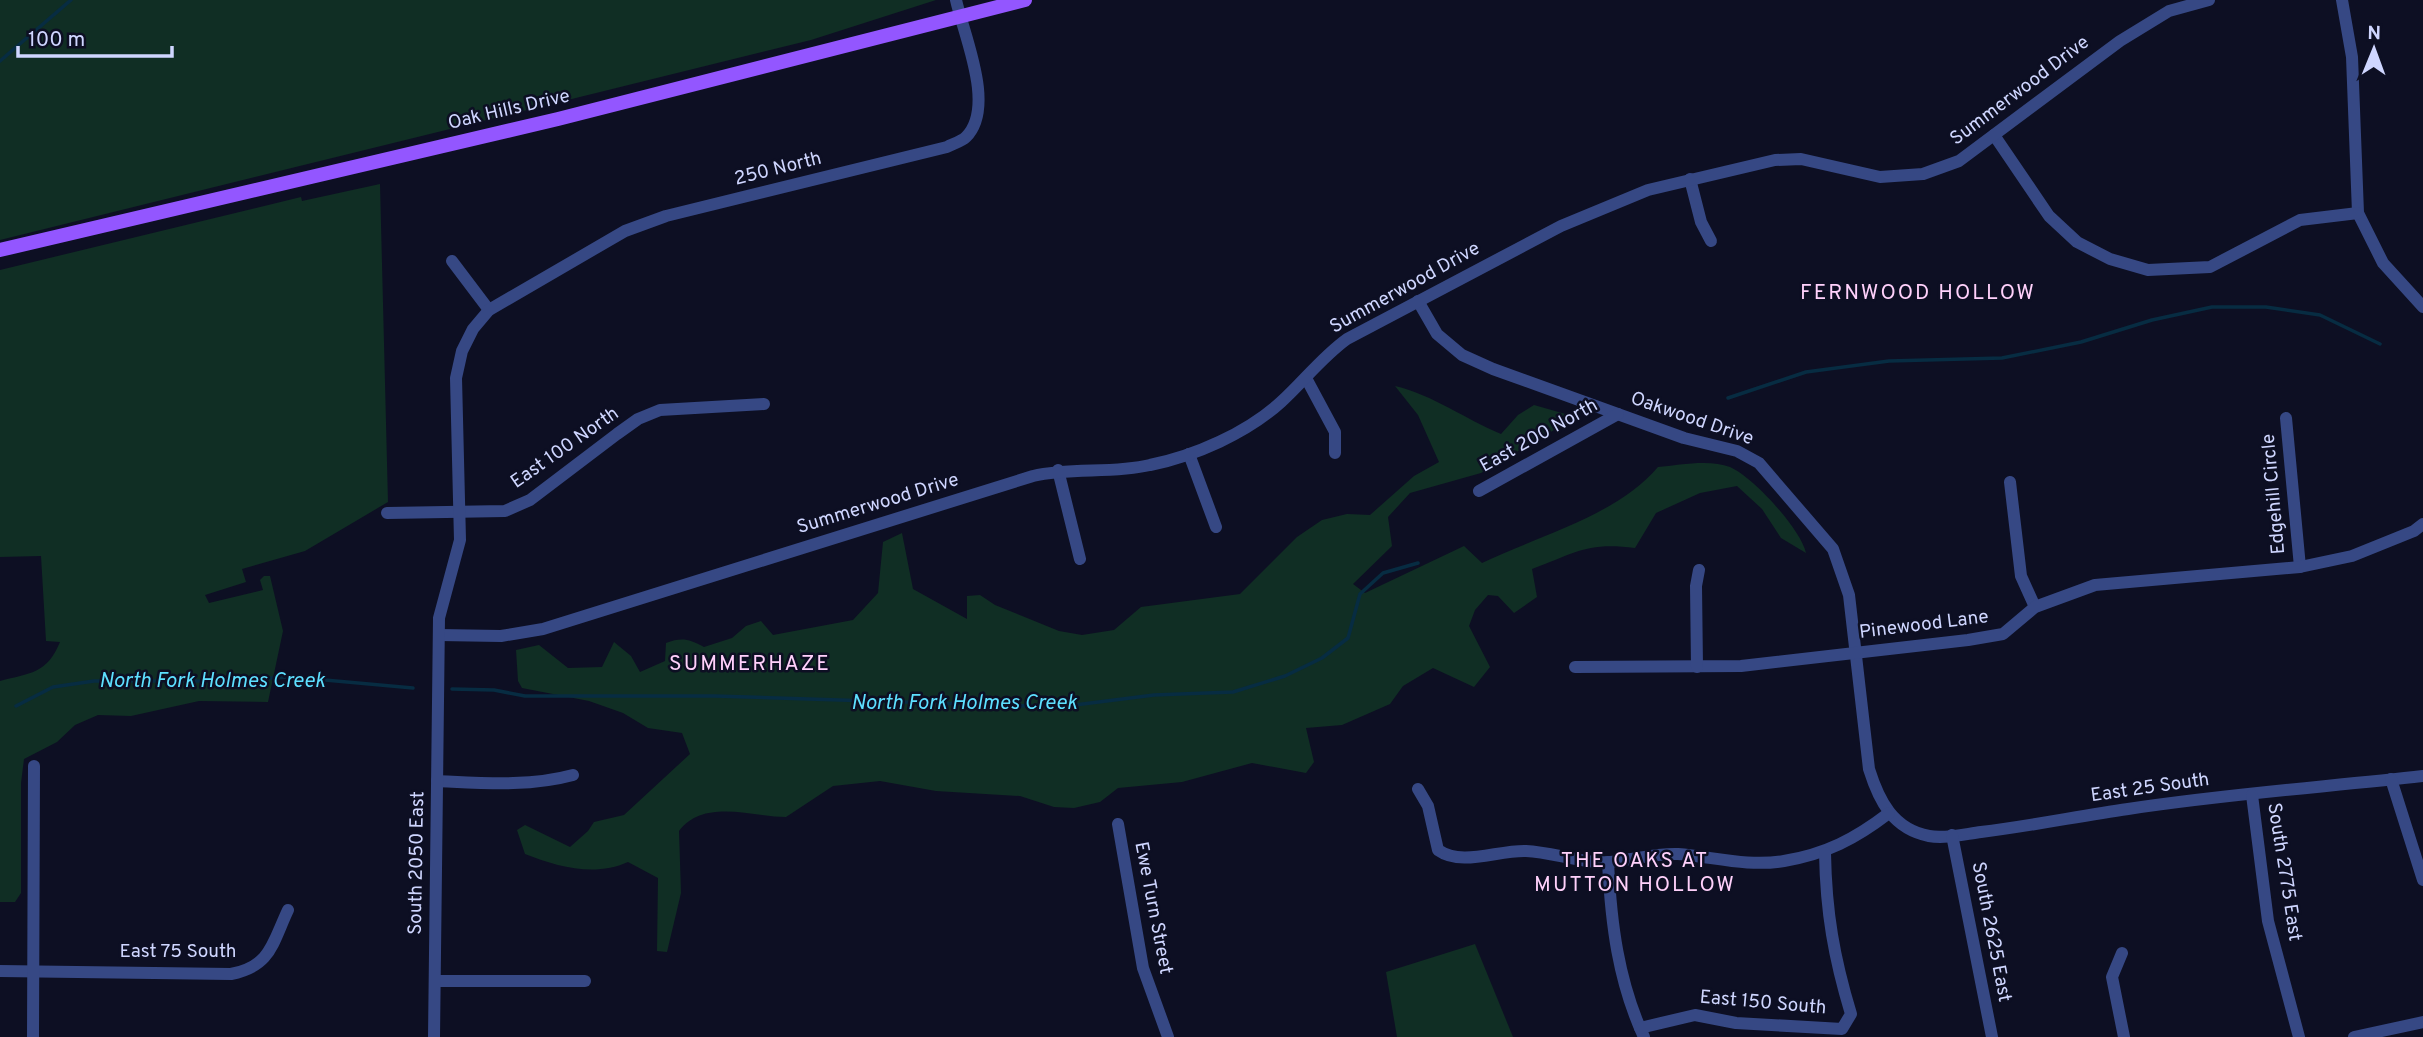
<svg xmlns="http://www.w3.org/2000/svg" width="2423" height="1037" font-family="Overpass,sans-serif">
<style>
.green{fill:#102e24}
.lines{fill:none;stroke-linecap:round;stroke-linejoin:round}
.stream{stroke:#072c42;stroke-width:3.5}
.minor{stroke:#364884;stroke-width:12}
.major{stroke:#9356ff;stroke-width:14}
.labels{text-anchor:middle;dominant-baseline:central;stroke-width:5;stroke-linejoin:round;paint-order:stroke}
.street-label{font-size:19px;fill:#cfd6ff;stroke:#0d0f23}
.neighbourhood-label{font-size:21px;letter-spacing:2px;fill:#ffd1fb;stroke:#0d0f23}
.water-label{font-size:21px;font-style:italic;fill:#5ddfff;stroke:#0d0f23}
</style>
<rect width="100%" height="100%" fill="#0d0f23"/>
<g class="green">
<path d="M0,0h936l-125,40 -811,200z"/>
<path d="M380,184l8,318 -83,49 -63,18 4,13 -41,13 4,8 54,-13 -3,-10 4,-4h6l13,55 -15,71 -69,-1 -68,15 -33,-1 -23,10 -18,17 -33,17 -3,24v110l-6,9h-15v-221c30,-8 47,-7 60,-39l-14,-1 -5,-85 -41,1v-287l301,-73 1,4z"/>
<path d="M1395,386c38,9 70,33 106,48l17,-19 16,-10 42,12 -95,56 -71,20 -22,24 4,29 -39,38 12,9 99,-47 18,17c56,-27 136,-48 176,-96 21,-2 52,-8 72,0 23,10 71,62 76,86l-25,-15 -19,-29 -25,-23 -37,7 -44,20 -21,35c-49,-6 -59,5 -103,21l5,28 -23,16 -16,-17 -10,-1 -13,15 -6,16 21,41 -16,20 -41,-19 -30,18 -13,18 -48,21 -36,3 8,34 -8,11 -54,-10 -70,19 -64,6 -18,14 -26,6 -20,-1 -34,-11 -84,-5 -56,-10 -47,5 -47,31c-34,0 -82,-19 -107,14l2,62 -14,59 -10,-1 1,-73 -30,-16c-33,15 -70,5 -103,-8l-8,-24 8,-5 45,22 18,-16 6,-9 30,-7 66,-61 -8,-21 -34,-5 -25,-15 -34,-12 -67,-13 -4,-7 -2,-31 23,-5 29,23 34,-1 12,-25 17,14 9,16 25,-11 1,-18c16,-6 23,-4 38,4l28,-9 14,-12 15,-5 12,14 80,-15 25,-27 5,-51 19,-9 11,56 54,30v-23l13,-1 15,10 64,26 23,4 32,-5 27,-23 99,-13 57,-57 25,-17 25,-6 23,1 44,-39 25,-14 -21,-47z"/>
<path d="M1475,944l38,93h-116l-11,-65z"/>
</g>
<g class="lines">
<g class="stream">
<path d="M0,61l71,-61"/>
<path d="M1728,398l78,-26 83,-11 113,-3 79,-16 71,-22 60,-13h54l54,8 60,29"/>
<path d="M1686,418l7,-4"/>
<path d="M452,689l42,1 31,6h190l344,11 95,-12 79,-3 52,-16 37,-18 26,-20 12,-44 23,-21 35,-10"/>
<path d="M16,706l37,-19 41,-6h121l77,-4 121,11"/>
</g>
<g class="minor">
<path d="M2342,0l10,57 6,156 25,50 40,44"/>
<path d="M1994,135l55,81 28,26 33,17 38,11 62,-3 90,-47 58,-7"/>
<path d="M1690,179l11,43 10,19"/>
<path d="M452,261l37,49"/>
<path d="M1418,301l19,33 25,21 31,14 191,69 53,13 22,12 74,86 16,46 20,174c10,32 24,60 60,67 16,3 36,-2 52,-4 50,-6 98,-16 147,-23 98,-15 197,-22 295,-33"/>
<path d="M1306,378l29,54v21"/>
<path d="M2286,418l14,149"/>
<path d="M1189,454l27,73"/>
<path d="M1058,470l22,89"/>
<path d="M2010,482l11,94 14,31"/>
<path d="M1479,491l139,-77"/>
<path d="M387,513l118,-2 25,-11 87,-66 21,-15 22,-9 104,-6"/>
<path d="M439,635l62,1 42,-7 490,-153c38,-9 79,-2 117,-11 45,-9 97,-32 131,-63 23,-21 41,-45 66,-63l214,-113 87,-36 127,-30 26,-1 79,18 43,-3 36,-13 161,-120 49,-30 40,-11"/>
<path d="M1575,667l166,-1 227,-26 35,-6 32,-27 60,-22 205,-18 52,-11 62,-25 9,-7"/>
<path d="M1697,667l-1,-81 3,-16"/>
<path d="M2391,779l32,101"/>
<path d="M437,781c46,2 92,6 136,-6"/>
<path d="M1418,789l10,17 10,44c24,17 59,0 88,1 27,1 56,13 84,11 23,-2 45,-9 68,-8 36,3 70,13 106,7 42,-7 71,-22 105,-48"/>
<path d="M2252,795l16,126 31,116"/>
<path d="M1118,824l25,144 25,69"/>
<path d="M1952,835l40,202"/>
<path d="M1608,862c3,61 10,119 36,175"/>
<path d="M2122,953l-10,24 12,60"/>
<path d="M0,971l231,3c40,-8 41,-30 57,-64"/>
<path d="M435,981h150"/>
<path d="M1640,1028l55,-13 41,8 106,6 9,-15c-17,-56 -25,-102 -26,-161"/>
<path d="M33,1037l1,-271"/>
<path d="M434,1037l5,-419 21,-78 -4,-162 6,-27 11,-22 16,-19 136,-79 41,-15 281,-69c6,-3 15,-6 19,-10 30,-30 -2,-101 -10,-137"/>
<path d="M2354,1037l69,-15"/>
</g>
<path class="major" d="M0,250l558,-131 467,-119"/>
</g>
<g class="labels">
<g class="street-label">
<text transform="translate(2020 91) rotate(-37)">Summerwood Drive</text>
<text transform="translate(509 110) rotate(-13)">Oak Hills Drive</text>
<text transform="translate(778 169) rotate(-14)">250 North</text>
<text transform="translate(1405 288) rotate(-29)">Summerwood Drive</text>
<text transform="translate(1692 419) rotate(19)">Oakwood Drive</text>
<text transform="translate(1539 436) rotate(-29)">East 200 North</text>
<text transform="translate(565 448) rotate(-35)">East 100 North</text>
<text transform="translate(2274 494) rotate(-95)">Edgehill Circle</text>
<text transform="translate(878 504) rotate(-17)">Summerwood Drive</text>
<text transform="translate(1924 625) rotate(-7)">Pinewood Lane</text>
<text transform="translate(2150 788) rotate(-8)">East 25 South</text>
<text transform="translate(417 863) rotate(-89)">South 2050 East</text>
<text transform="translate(2284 872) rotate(81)">South 2775 East</text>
<text transform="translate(1153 908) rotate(79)">Ewe Turn Street</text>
<text transform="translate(1991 932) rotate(79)">South 2625 East</text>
<text x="178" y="952">East 75 South</text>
<text transform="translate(1763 1003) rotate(5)">East 150 South</text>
</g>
<g class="neighbourhood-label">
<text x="1918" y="293">FERNWOOD HOLLOW</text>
<text x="750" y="664">SUMMERHAZE</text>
<text x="1635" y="861">THE OAKS AT<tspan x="1635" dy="24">MUTTON HOLLOW</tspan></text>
</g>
<g class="water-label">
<text x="212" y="681">North Fork Holmes Creek</text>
<text x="964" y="703">North Fork Holmes Creek</text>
</g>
</g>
<g transform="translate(2374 49) rotate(1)" stroke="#0d0f23" stroke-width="5" paint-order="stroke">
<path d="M0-5L12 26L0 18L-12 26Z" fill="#cfd6ff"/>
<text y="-10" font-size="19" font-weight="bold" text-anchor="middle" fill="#cfd6ff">N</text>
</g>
<path d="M18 46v10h154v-10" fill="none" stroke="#cfd6ff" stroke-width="3.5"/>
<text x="28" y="46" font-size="21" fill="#cfd6ff" stroke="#0d0f23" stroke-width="5" paint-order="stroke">100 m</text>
</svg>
